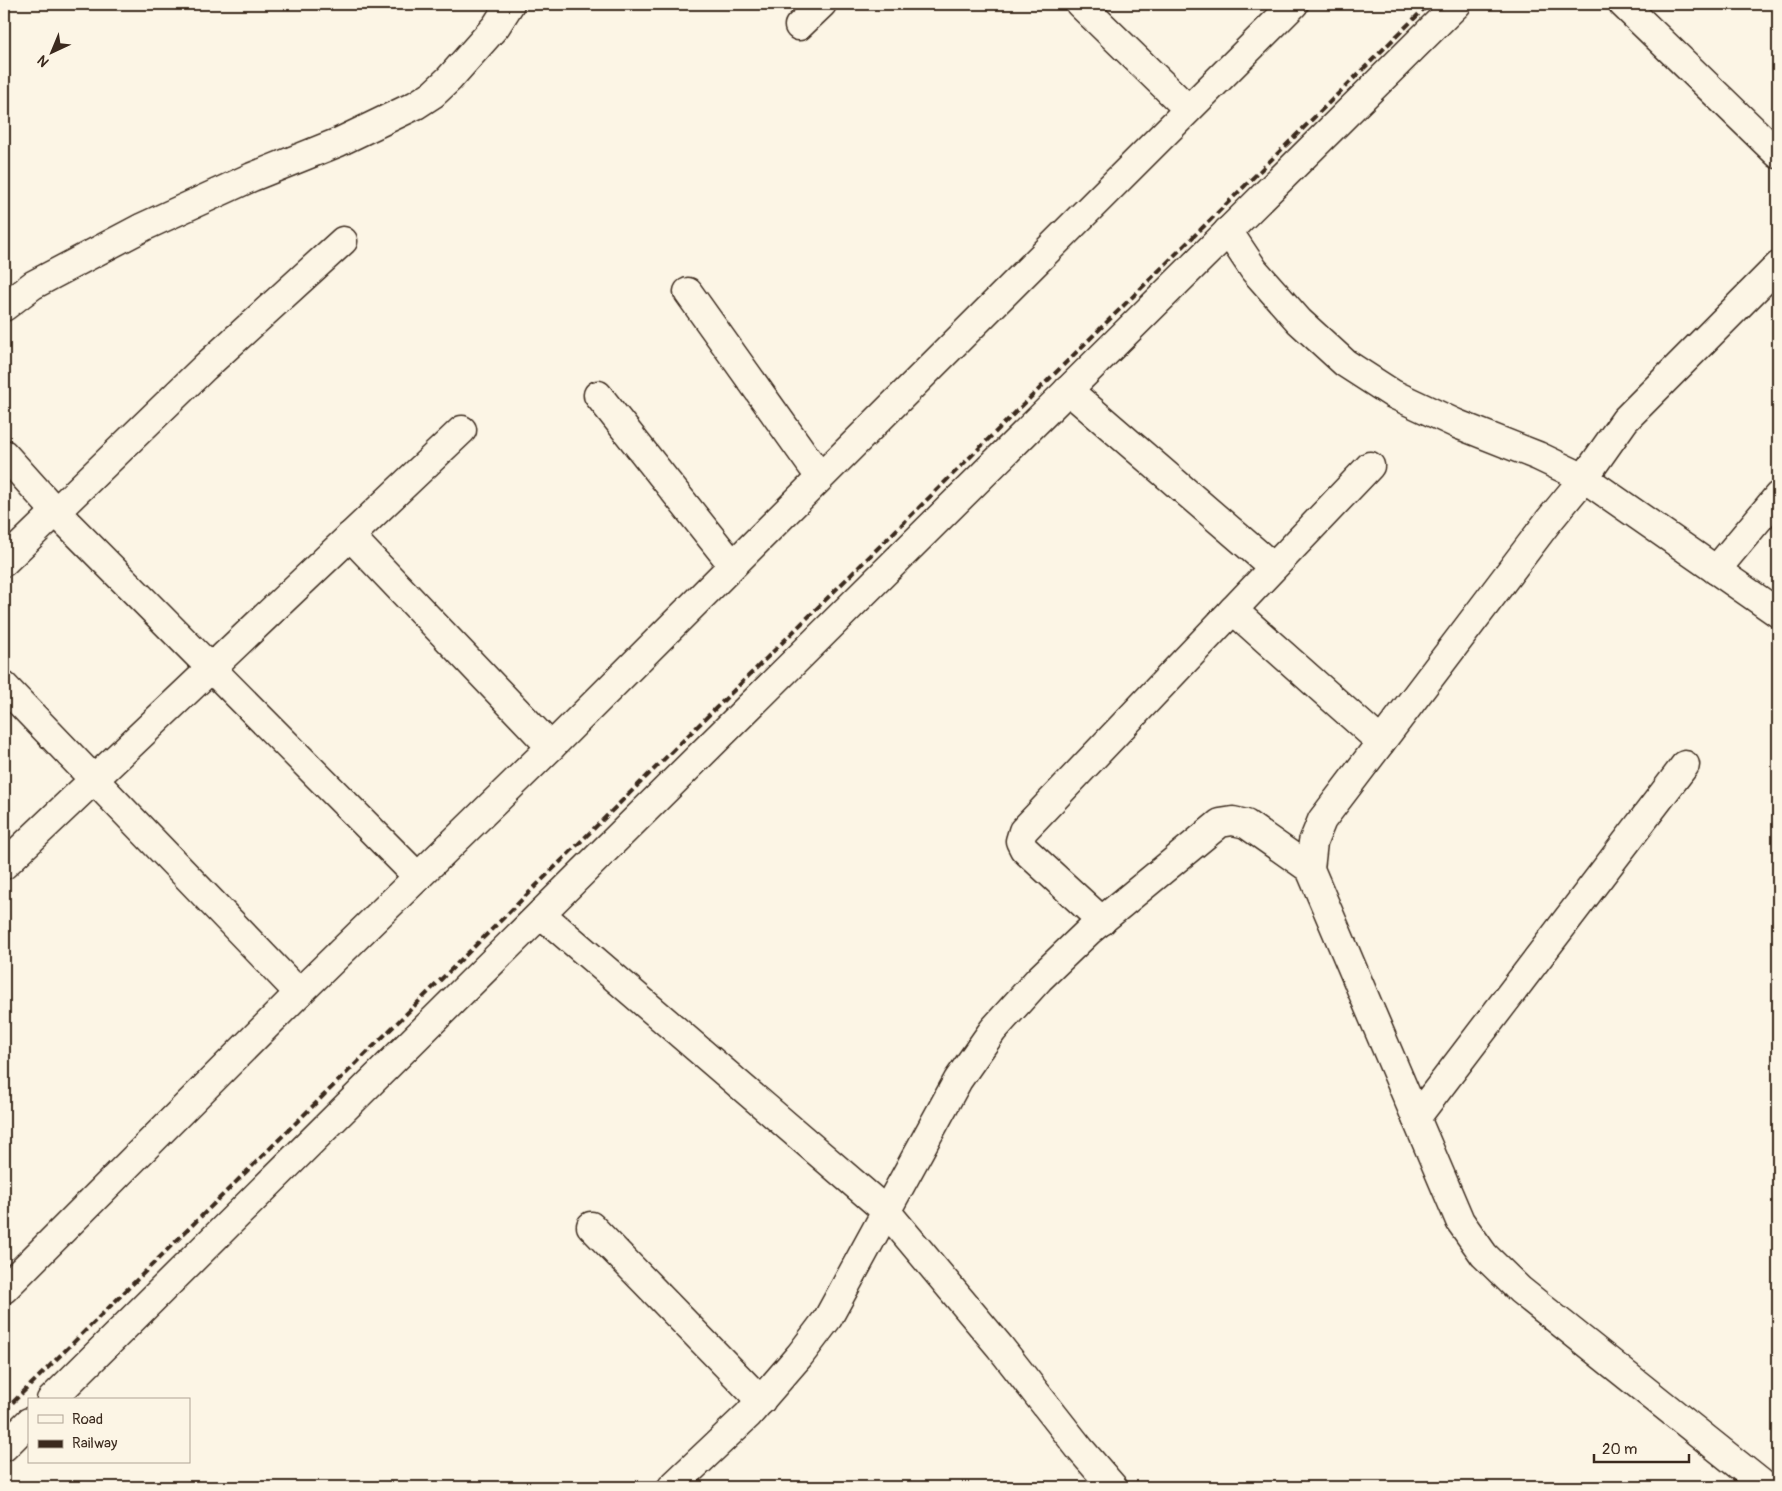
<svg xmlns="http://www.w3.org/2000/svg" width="1782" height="1491" font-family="Pangolin,sans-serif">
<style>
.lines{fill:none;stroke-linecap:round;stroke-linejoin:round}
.minor-casing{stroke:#3b2a1e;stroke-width:31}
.minor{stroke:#fcf5e5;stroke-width:28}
.rail{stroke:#3b2a1e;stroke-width:4;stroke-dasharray:8 4;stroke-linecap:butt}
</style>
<rect width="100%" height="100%" fill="#fcf5e5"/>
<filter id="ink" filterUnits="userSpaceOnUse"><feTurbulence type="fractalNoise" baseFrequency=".02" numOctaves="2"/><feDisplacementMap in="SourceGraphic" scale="10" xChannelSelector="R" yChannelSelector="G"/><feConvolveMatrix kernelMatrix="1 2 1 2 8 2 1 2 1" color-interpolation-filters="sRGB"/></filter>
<g filter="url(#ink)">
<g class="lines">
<g class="minor-casing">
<g id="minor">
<path d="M1080,4l108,105"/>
<path d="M1623,4l155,150"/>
<path d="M799,26l23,-22"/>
<path d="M1228,231l26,39 45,51 46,42 48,31 64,30 81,32 46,22 194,135"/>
<path d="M688,292l132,185"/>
<path d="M4,307l29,-22 110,-58 109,-50 87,-35 77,-37 17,-11 16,-15 47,-53 14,-22"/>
<path d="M1068,390l205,177"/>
<path d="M598,395l134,169"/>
<path d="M4,454l52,58 362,365"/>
<path d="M350,536l201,211"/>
<path d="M4,562l201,-195 138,-126"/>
<path d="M1716,570l62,-74"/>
<path d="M1233,610l148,132"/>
<path d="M4,686l295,307"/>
<path d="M4,865l458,-435"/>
<path d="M541,914l345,297 114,136 80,102 33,38"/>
<path d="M1102,921l-78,-72 -4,-8 3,-10 347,-365"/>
<path d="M1416,1118l269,-353"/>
<path d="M591,1226l170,175"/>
<path d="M4,1289l295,-296 252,-246 743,-743"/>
<path d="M51,1400l1406,-1396"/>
<path d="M4,1447l25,-25"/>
<path d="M672,1487l76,-72 52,-60 28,-37 130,-238 35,-50 46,-51 50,-48 131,-108 13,-2 13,3 64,45"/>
<path d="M1766,1487l-246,-197 -36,-35 -24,-34 -150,-352 3,-27 9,-22 225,-297 37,-45 41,-58 153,-154"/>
</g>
</g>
<use href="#minor" class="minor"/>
<path class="rail" d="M4,1411l1425,-1407"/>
</g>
</g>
<rect width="1782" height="1491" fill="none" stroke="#fcf5e5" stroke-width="20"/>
<rect x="10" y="10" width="1762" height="1471" fill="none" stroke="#3b2a1e" stroke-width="2" filter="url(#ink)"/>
<rect x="28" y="1398" width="162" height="65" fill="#fcf5e5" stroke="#afa495"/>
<rect x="38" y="1415" width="25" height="8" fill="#fcf5e5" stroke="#afa495"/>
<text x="72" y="1424" font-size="15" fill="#3b2a1e">Road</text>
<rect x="38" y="1440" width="25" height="8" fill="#3b2a1e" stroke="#afa495"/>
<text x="72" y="1448" font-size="15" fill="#3b2a1e">Railway</text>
<g transform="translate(52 52) rotate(224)" stroke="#fcf5e5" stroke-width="4" paint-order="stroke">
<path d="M0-4L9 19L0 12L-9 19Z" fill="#3b2a1e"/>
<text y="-8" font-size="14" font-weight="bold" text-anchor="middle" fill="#3b2a1e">N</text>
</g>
<path d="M1594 1454v8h95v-8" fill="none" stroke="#3b2a1e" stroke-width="2.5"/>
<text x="1602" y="1454" font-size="15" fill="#3b2a1e" stroke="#fcf5e5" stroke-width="4" paint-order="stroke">20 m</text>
</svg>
